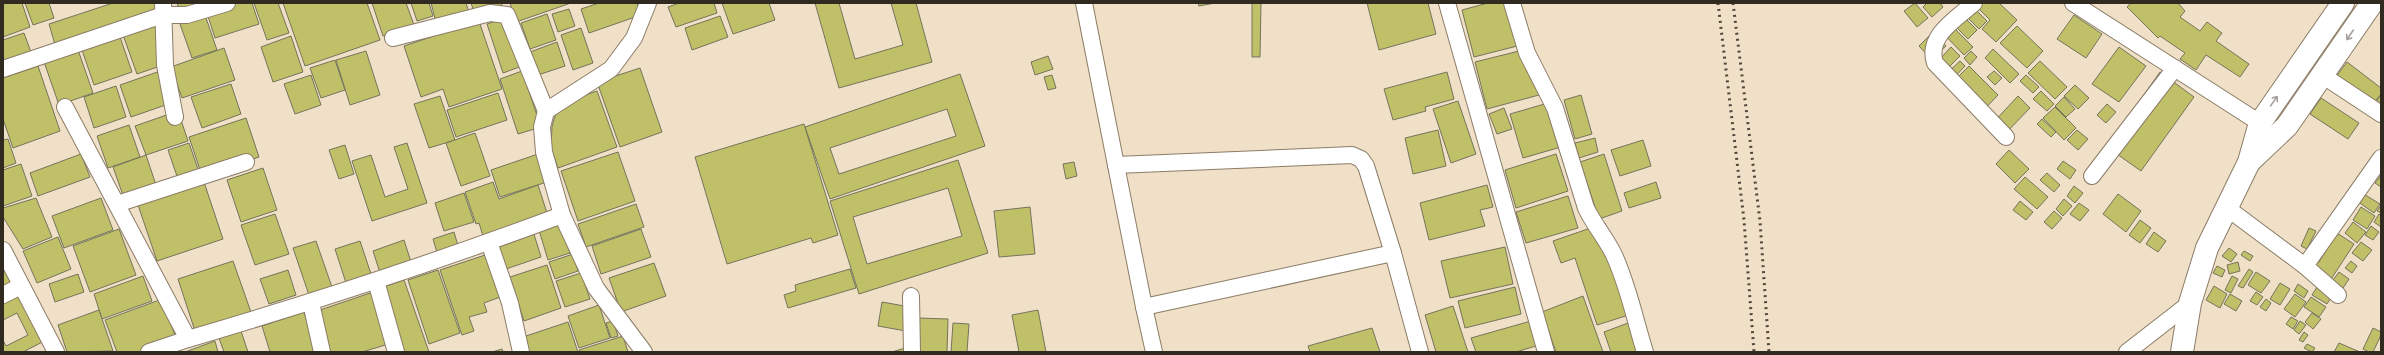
<svg xmlns="http://www.w3.org/2000/svg" width="2384" height="355" font-family="Manrope,sans-serif">
<style>
.building{fill:#c0c068;stroke:#74745c;fill-rule:evenodd}
.lines{fill:none;stroke-linecap:round;stroke-linejoin:round}
.minor-casing{stroke:#8b7c66;stroke-width:18}
.trunk-casing{stroke:#8b7c66;stroke-width:24}
.minor{stroke:#fff;stroke-width:16}
.trunk{stroke:#fff;stroke-width:22}
.rail{stroke:#50473c;stroke-width:3;stroke-dasharray:2 4;stroke-linecap:butt}
.oneway{stroke:#a29f9b}
</style>
<rect width="100%" height="100%" fill="#f1e0c8"/>
<g class="building">
<path d="M3,3h19l8,24 -27,10z"/>
<path d="M25,3h24l5,15 -21,7z"/>
<path d="M113,3h46l3,12 -106,33 -7,-24z"/>
<path d="M177,3h24l-21,8z"/>
<path d="M236,3h16l7,21 -44,14 -8,-25z"/>
<path d="M254,3h24l11,30 -22,7z"/>
<path d="M283,3h84l13,37 -75,26z"/>
<path d="M372,3h34l8,22 -31,11z"/>
<path d="M411,3h18l4,13 -16,5z"/>
<path d="M431,3h35l4,13 -33,10z"/>
<path d="M471,3h30l2,5 -27,10z"/>
<path d="M510,3h61l-55,19z"/>
<path d="M599,3h38l4,12 -52,18 -8,-24z"/>
<path d="M679,3h35l3,10 -41,14 -8,-20z"/>
<path d="M722,3h47l6,17 -42,14z"/>
<path d="M815,3h24l16,56 48,-14 -12,-42h25l16,59 -93,26z"/>
<path d="M1198,3h17l-16,3z"/>
<path d="M1252,3h9l-1,54h-8z"/>
<path d="M1367,3h61l8,31 -57,16z"/>
<path d="M1488,3h27l10,41 -51,13 -12,-47z"/>
<path d="M1915,3l13,15 -11,9 -13,-16z"/>
<path d="M1927,3h13l3,4 -11,10 -9,-10z"/>
<path d="M1982,3h17l18,17 -21,22 -14,-13 8,-9 -12,-12z"/>
<path d="M2131,3h47l7,8 -5,6 20,14 7,-9 15,11 -6,8 33,23 -9,13 -34,-22 -10,15 -16,-11 5,-6 -25,-17 -2,2 -31,-31z"/>
<path d="M569,9l6,17 -17,6 -6,-18z"/>
<path d="M1975,9l12,12 -8,8 -12,-12z"/>
<path d="M547,14l9,26 -26,9 -9,-26z"/>
<path d="M205,15l12,35 -25,8 -12,-34z"/>
<path d="M2074,15l28,19 -16,24 -29,-19z"/>
<path d="M720,16l8,21 -36,13 -7,-22z"/>
<path d="M505,18l17,48 -19,7 -16,-49z"/>
<path d="M1966,19l11,11 -9,9 -11,-11z"/>
<path d="M479,21l23,68 -53,18 -6,-18 -22,8 -17,-51z"/>
<path d="M1948,22l25,25 -9,8 -24,-25z"/>
<path d="M155,24l14,39 -32,11 -14,-39z"/>
<path d="M2017,26l26,25 -16,17 -27,-25z"/>
<path d="M581,28l12,35 -20,7 -12,-35z"/>
<path d="M1933,32l13,14 -15,13 -12,-13z"/>
<path d="M24,33l8,22 -29,11v-26z"/>
<path d="M119,34l13,38 -38,13 -13,-38z"/>
<path d="M291,36l12,36 -30,10 -12,-35z"/>
<path d="M557,42l8,24 -27,9 -8,-23z"/>
<path d="M77,47l16,46 -34,12 -16,-46z"/>
<path d="M1951,47l9,9 -12,12 -9,-8z"/>
<path d="M2119,47l27,19 -27,36 -27,-18z"/>
<path d="M224,48l11,32 -53,18 -11,-31z"/>
<path d="M1527,49l12,46 -52,14 -12,-47z"/>
<path d="M1993,49l26,25 -9,9 -25,-25z"/>
<path d="M366,51l14,44 -30,10 -14,-45z"/>
<path d="M1971,51l6,6 -7,8 -6,-7z"/>
<path d="M1048,56l5,13 -18,6 -4,-13z"/>
<path d="M335,60l10,30 -24,8 -11,-30z"/>
<path d="M1960,61l5,5 -15,16 -6,-6z"/>
<path d="M2040,61l27,26 -12,12 -27,-26z"/>
<path d="M2347,62l34,26v6l-12,15 -37,-27z"/>
<path d="M38,66l22,65 -47,17 -10,-29v-41z"/>
<path d="M1969,66l29,29 -19,20 -30,-29z"/>
<path d="M640,68l22,64 -42,15 -23,-65z"/>
<path d="M166,69l11,32 -46,16 -11,-32z"/>
<path d="M522,71l19,56 -23,7 -18,-55z"/>
<path d="M1994,71l8,7 -7,7 -8,-8z"/>
<path d="M1447,72l7,27 -29,8 1,4 -33,9 -9,-31z"/>
<path d="M2160,72l34,25 -53,74 -34,-24z"/>
<path d="M960,74l25,72 -155,53 -25,-72zM947,109l9,27 -117,38 -9,-26z"/>
<path d="M311,75l10,30 -26,9 -11,-30z"/>
<path d="M1052,75l4,13 -8,2 -4,-13z"/>
<path d="M2026,75l13,12 -6,6 -13,-12z"/>
<path d="M231,84l10,30 -39,14 -11,-31z"/>
<path d="M2075,85l14,13 -11,11 -14,-13z"/>
<path d="M116,86l10,31 -32,11 -10,-31z"/>
<path d="M597,91l20,56 -59,21 -7,-20 1,-22 7,-22z"/>
<path d="M2041,91l13,13 -7,7 -14,-12z"/>
<path d="M498,93l9,27 -51,17 -9,-27z"/>
<path d="M1581,95l11,39 -17,5 -11,-39z"/>
<path d="M2381,95v20l-11,-6z"/>
<path d="M440,96l15,44 -26,8 -15,-44z"/>
<path d="M2018,96l12,12 -28,29 -12,-11z"/>
<path d="M2064,97l11,12 -9,8 -11,-11z"/>
<path d="M2321,98l38,25 -11,16 -38,-25z"/>
<path d="M1458,101l18,53 -25,9 -18,-54z"/>
<path d="M1555,101l13,44 -45,13 -13,-44z"/>
<path d="M2107,104l9,8 -10,11 -9,-8z"/>
<path d="M2055,107l21,21 -12,12 -21,-22z"/>
<path d="M1504,108l8,21 -15,5 -8,-20z"/>
<path d="M178,111l10,30 -42,14 -11,-29z"/>
<path d="M246,118l13,39 -57,19 -13,-39z"/>
<path d="M2042,119l14,13 -5,5 -14,-13z"/>
<path d="M804,124l34,111 -25,8 -2,-5 -84,26 -32,-107z"/>
<path d="M129,125l11,32 -32,11 -11,-32z"/>
<path d="M1438,130l8,36 -33,8 -8,-36z"/>
<path d="M2077,130l11,9 -10,11 -11,-10z"/>
<path d="M475,133l15,43 -29,10 -15,-43z"/>
<path d="M1595,138l3,14 -19,6 -4,-15z"/>
<path d="M8,139l8,24 -13,5v-28z"/>
<path d="M1643,140l8,26 -31,10 -9,-26z"/>
<path d="M189,143l11,32 -21,7 -11,-32z"/>
<path d="M407,143l20,60 -55,18 -20,-60 19,-6 14,42 23,-8 -14,-42z"/>
<path d="M345,145l9,29 -15,5 -10,-29z"/>
<path d="M2009,150l20,19 -14,14 -19,-19z"/>
<path d="M618,152l17,49 -57,20 -17,-50z"/>
<path d="M81,154l9,23 -52,19 -8,-23z"/>
<path d="M538,154l9,28 -47,15 -9,-27z"/>
<path d="M1556,154l12,37 -52,17 -11,-38z"/>
<path d="M1604,154l18,57 -23,8 -19,-57z"/>
<path d="M146,155l12,36 -33,10 -12,-34z"/>
<path d="M958,160l30,93 -129,41 -29,-93zM948,188l14,48 -95,28 -14,-47z"/>
<path d="M2063,161l13,9 -6,9 -13,-10z"/>
<path d="M1074,162l3,14 -11,3 -3,-15z"/>
<path d="M21,164l11,32 -29,10v-36z"/>
<path d="M263,168l14,42 -36,12 -14,-42z"/>
<path d="M2047,173l13,12 -6,7 -14,-12z"/>
<path d="M2381,175v12l-6,-4z"/>
<path d="M2025,177l23,20 -11,12 -23,-20z"/>
<path d="M203,179l20,60 -66,22 -20,-59z"/>
<path d="M493,182l6,17 39,-14 9,28 -64,23 -4,-13 -3,1 -11,-32z"/>
<path d="M1656,182l5,16 -32,10 -5,-15z"/>
<path d="M1487,185l6,22 -13,3 5,16 -56,14 -9,-37z"/>
<path d="M2074,186l9,7 -8,10 -8,-7z"/>
<path d="M464,193l10,29 -30,9 -9,-28z"/>
<path d="M2362,193l18,11 -6,9 -17,-12z"/>
<path d="M2118,194l23,17 -15,21 -23,-18z"/>
<path d="M1568,196l10,32 -52,15 -10,-31z"/>
<path d="M36,198l16,39 -29,12 -20,-32v-9z"/>
<path d="M101,198l12,32 -49,18 -12,-32z"/>
<path d="M2064,199l8,7 -9,10 -7,-7z"/>
<path d="M2020,201l13,11 -7,8 -13,-10z"/>
<path d="M2079,203l10,7 -9,11 -10,-7z"/>
<path d="M636,204l8,23 -58,20 -8,-23z"/>
<path d="M2381,205v8l-4,-2z"/>
<path d="M1030,207l5,47 -36,3 -5,-46z"/>
<path d="M2361,207l14,9 -8,13 -14,-9z"/>
<path d="M2054,211l8,7 -10,11 -8,-7z"/>
<path d="M275,214l14,40 -34,11 -14,-40z"/>
<path d="M2379,214l2,2v11l-7,-5z"/>
<path d="M2140,220l11,8 -11,15 -11,-8z"/>
<path d="M2353,222l13,10 -9,11 -12,-10z"/>
<path d="M560,223l10,30 -22,7 -9,-30z"/>
<path d="M1605,223l30,90 -38,12 -22,-67 -14,5 -8,-22z"/>
<path d="M2371,226l8,6 -6,8 -8,-5z"/>
<path d="M2309,228l7,3 -9,18 -6,-3z"/>
<path d="M119,229l17,46 -46,17 -17,-46z"/>
<path d="M641,229l10,28 -50,17 -9,-28z"/>
<path d="M533,231l8,26 -35,12 -9,-27z"/>
<path d="M454,232l5,17 -21,7 -5,-17z"/>
<path d="M2154,232l12,9 -8,11 -12,-8z"/>
<path d="M2337,233l17,11 -28,43 -17,-31 10,6z"/>
<path d="M58,237l13,32 -34,14 -14,-32z"/>
<path d="M404,240l8,25 -31,11 -8,-25z"/>
<path d="M316,241l17,49 -23,8 -17,-50z"/>
<path d="M360,241l13,39 -25,9 -13,-40z"/>
<path d="M2361,242l11,8 -9,11 -11,-8z"/>
<path d="M1505,247l8,37 -63,14 -9,-37z"/>
<path d="M2229,248l8,6 -6,8 -9,-6z"/>
<path d="M2244,251l9,5 -3,5 -9,-6z"/>
<path d="M3,252l14,27 -14,7z"/>
<path d="M488,254l15,42 -19,7 3,9 -18,5 5,14 -12,4 -22,-65z"/>
<path d="M573,254l5,17 -23,8 -6,-17z"/>
<path d="M233,261l19,54 -56,19 -18,-55z"/>
<path d="M2351,261l6,5 -5,7 -7,-5z"/>
<path d="M2238,262l2,9 -11,3 -2,-9z"/>
<path d="M654,263l12,33 -45,16 -12,-34z"/>
<path d="M547,265l14,43 -37,13 -14,-44z"/>
<path d="M2217,266l8,4 -3,7 -9,-4z"/>
<path d="M850,269l6,19 -68,20 -4,-13 12,-4 -1,-6z"/>
<path d="M2249,269l4,3 -10,16 -5,-2z"/>
<path d="M288,270l8,25 -27,9 -9,-25z"/>
<path d="M438,270l22,63 -31,11 -21,-64z"/>
<path d="M2256,272l14,9 -9,12 -13,-8z"/>
<path d="M2339,272l10,7 -6,9 -10,-8z"/>
<path d="M581,273l9,26 -25,8 -9,-26z"/>
<path d="M78,274l6,18 -29,10 -6,-18z"/>
<path d="M143,276l9,25 -50,18 -8,-25z"/>
<path d="M2232,276l6,3 -7,14 -6,-3z"/>
<path d="M404,280l25,72h-26l-22,-64z"/>
<path d="M2280,283l10,6 -10,16 -10,-6z"/>
<path d="M2298,284l10,7 -4,7 -10,-7z"/>
<path d="M2319,284l15,9 -7,11 -15,-9z"/>
<path d="M22,286l28,52 -27,14h-20v-12l3,6 22,-11 -11,-22 -14,7v-23z"/>
<path d="M2214,286l13,8 -7,14 -14,-8z"/>
<path d="M1515,287l6,27 -56,14 -7,-27z"/>
<path d="M376,291l16,52 -30,9h-33l-9,-42z"/>
<path d="M2256,292l7,5 -6,8 -7,-4z"/>
<path d="M2230,294l12,7 -6,10 -12,-7z"/>
<path d="M2295,294l11,8 -11,15 -11,-8z"/>
<path d="M1583,296l20,56h-47l-14,-40z"/>
<path d="M2311,297l15,10 -7,10 -15,-10z"/>
<path d="M162,299l15,42 -31,11h-29l-12,-32z"/>
<path d="M2266,299l5,4 -5,8 -6,-4z"/>
<path d="M882,302l28,5 -4,24 -28,-5z"/>
<path d="M599,305l11,33 -31,10 -11,-32z"/>
<path d="M1453,306l15,46h-32l-11,-37z"/>
<path d="M99,310l14,41 -46,1 -9,-27z"/>
<path d="M1038,310l8,42h-27l-7,-37z"/>
<path d="M304,312l12,40h-46l-8,-26z"/>
<path d="M2312,313l9,6 -8,10 -8,-7z"/>
<path d="M2291,317l7,4 -5,8 -7,-5z"/>
<path d="M918,318l30,1 -1,33h-30z"/>
<path d="M1636,320l11,32h-36l-7,-20z"/>
<path d="M613,321l5,15 -7,2 -5,-15z"/>
<path d="M1531,321l8,24 -23,7h-40l-5,-14z"/>
<path d="M2300,321l6,4 -7,9 -5,-4z"/>
<path d="M568,322l10,30h-50l-5,-15z"/>
<path d="M953,323l16,1 -2,28h-16z"/>
<path d="M1372,328l8,24h-70l-2,-6z"/>
<path d="M2373,328l8,4v3l-8,17h-4l-6,-3z"/>
<path d="M241,331l7,21h-24l-5,-14z"/>
<path d="M2304,332l4,3 -5,7 -4,-2z"/>
<path d="M623,336l5,16h-48l-1,-2z"/>
<path d="M215,341l3,11h-33z"/>
<path d="M2339,343l21,9h-26z"/>
<path d="M2307,344l8,4 -3,4 -8,-4z"/>
<path d="M905,348l1,4h-14z"/>
<path d="M502,349l1,3h-11z"/>
</g>
<g class="lines">
<g class="minor-casing">
<g id="minor">
<path d="M163,3l2,62 10,52"/>
<path d="M1084,3l60,304 10,45"/>
<path d="M1447,3l99,349"/>
<path d="M1512,3l15,50 28,55 31,100c8,17 20,30 28,47 14,30 21,65 31,97"/>
<path d="M1974,3c-18,16 -48,33 -39,60l71,74"/>
<path d="M2073,3l187,120"/>
<path d="M393,38l97,-25 17,2 39,96"/>
<path d="M3,69l160,-54h24l40,-12"/>
<path d="M2322,75l59,39"/>
<path d="M65,107l123,232c126,-37 251,-78 374,-124"/>
<path d="M1116,165l236,-10 9,4 5,7 27,87 27,99"/>
<path d="M2092,176l83,-108"/>
<path d="M117,204l129,-42"/>
<path d="M2227,208l78,58 33,29"/>
<path d="M489,242l21,61 11,49"/>
<path d="M3,250l53,102"/>
<path d="M2305,266l76,-108"/>
<path d="M376,281l20,71"/>
<path d="M3,295l18,-9"/>
<path d="M911,296l1,56"/>
<path d="M311,303l11,49"/>
<path d="M1144,307l249,-54"/>
<path d="M149,352l39,-13"/>
<path d="M644,352l-48,-64 -34,-73 -18,-63 -2,-25 4,-16 65,-42 23,-31 14,-35"/>
<path d="M2127,352l63,-49"/>
</g>
</g>
<g class="trunk-casing">
<g id="trunk">
<path d="M2250,161l37,-35 85,-123"/>
<path d="M2182,352l8,-49 17,-55 42,-86 11,-39 83,-120"/>
</g>
</g>
<use href="#minor" class="minor"/>
<use href="#trunk" class="trunk"/>
<g class="rail">
<path d="M1718,3l26,217 10,132"/>
<path d="M1733,3l27,218 9,131"/>
</g>
</g>
<defs><path id="oneway-shaft" d="M-6 0H5M1.5-3L5.5 0L1.5 3" fill="none" stroke-width="1.6" stroke-linecap="round" stroke-linejoin="round"/></defs>
<g class="oneway">
<use href="#oneway-shaft" transform="translate(2350 35) rotate(124)"/>
<use href="#oneway-shaft" transform="translate(2274 101) rotate(-55)"/>
</g>
<rect width="2384" height="355" fill="none" stroke="#312a21" stroke-width="8"/>
</svg>
